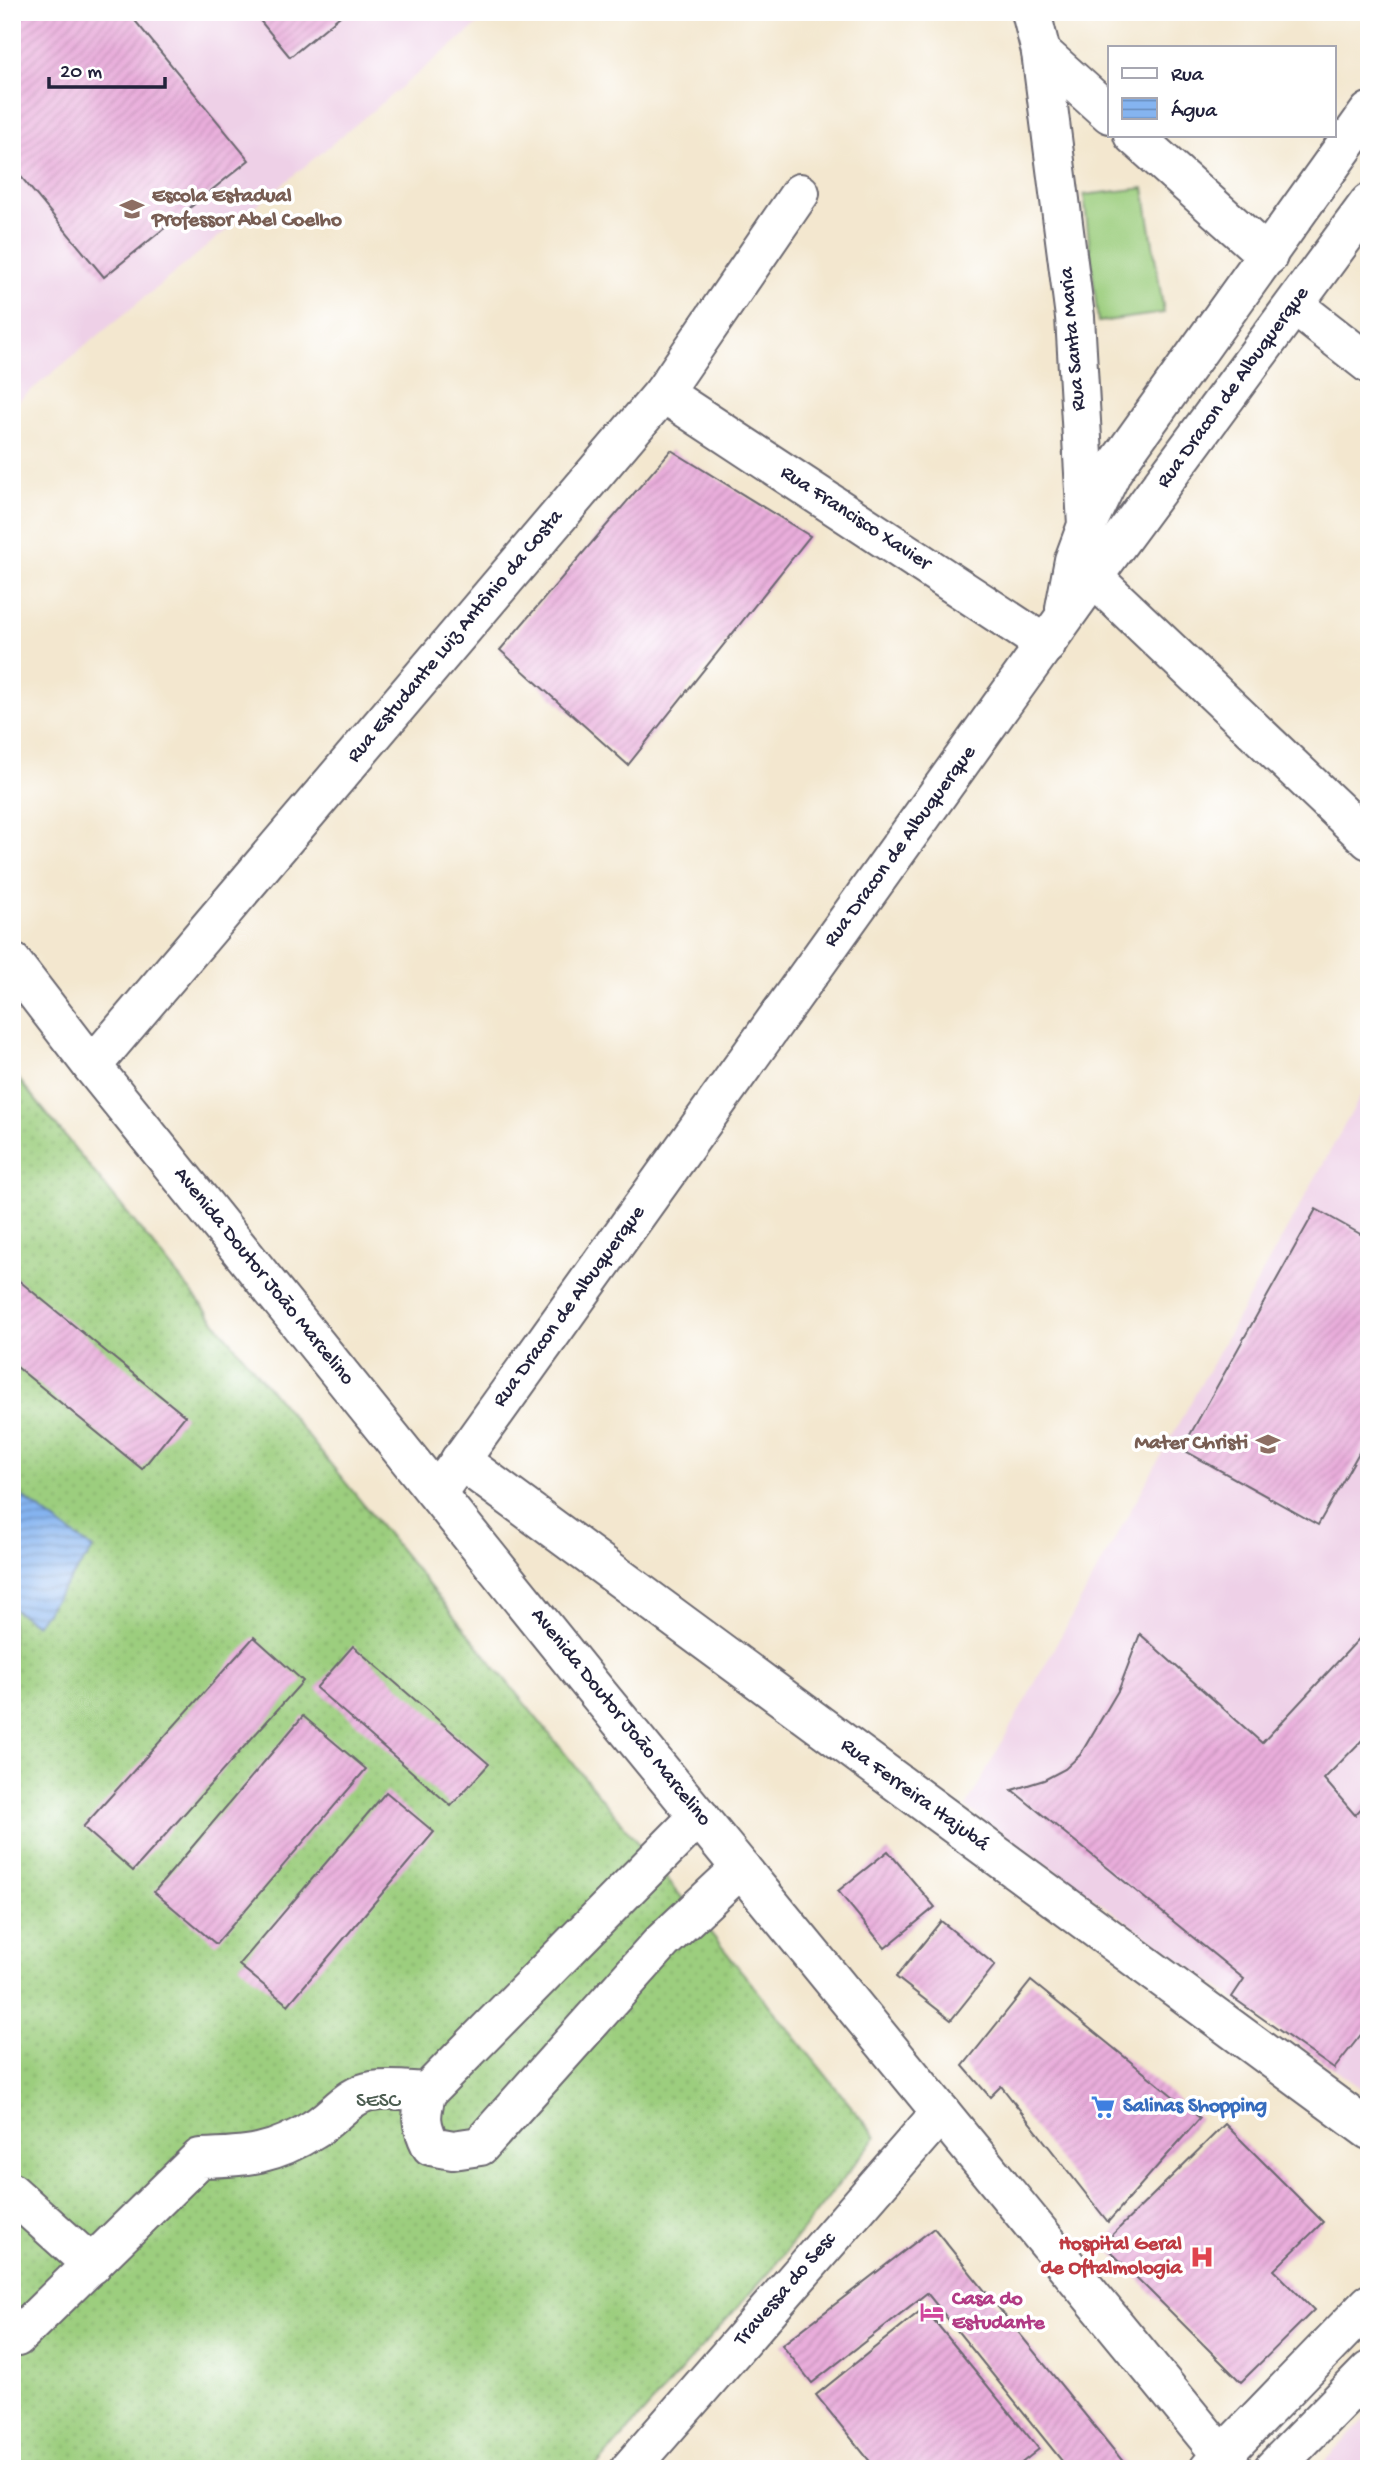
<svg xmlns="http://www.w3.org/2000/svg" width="1381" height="2481" font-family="'Gochi Hand',sans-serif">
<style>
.built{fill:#eed0e7}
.grass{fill:url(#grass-dots);stroke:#5f785c;stroke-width:2}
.garden{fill:#9cce7e;stroke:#5f785c;stroke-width:2}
.water{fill:url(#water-rules);stroke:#546b96;stroke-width:2}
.building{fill:url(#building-hatch)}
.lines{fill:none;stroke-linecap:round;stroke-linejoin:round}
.minor-casing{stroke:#6b676f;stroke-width:42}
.minor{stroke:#fff;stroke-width:38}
.labels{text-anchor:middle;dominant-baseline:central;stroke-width:7;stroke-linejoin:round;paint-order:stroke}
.education-label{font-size:21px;font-weight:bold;fill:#785e54;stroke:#fff;text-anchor:start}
.street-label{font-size:21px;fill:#22223b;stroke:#fff}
.park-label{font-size:21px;fill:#4d5e52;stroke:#fff}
.shop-label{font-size:21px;font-weight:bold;fill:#366cbe;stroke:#fff;text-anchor:start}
.health-label{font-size:21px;font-weight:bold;fill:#be3a42;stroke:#fff;text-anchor:end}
.hotel-label{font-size:21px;font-weight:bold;fill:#b23c85;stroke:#fff;text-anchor:start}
</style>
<defs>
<pattern id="grass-dots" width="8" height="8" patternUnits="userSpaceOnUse" patternTransform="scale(1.75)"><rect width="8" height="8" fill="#9cce7e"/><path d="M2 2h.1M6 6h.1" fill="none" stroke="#86b16e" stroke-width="1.8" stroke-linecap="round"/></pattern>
<pattern id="water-rules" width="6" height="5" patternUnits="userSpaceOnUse" patternTransform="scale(1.75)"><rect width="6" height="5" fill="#85b4f0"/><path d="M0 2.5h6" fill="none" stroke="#6c92c4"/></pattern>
<pattern id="building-hatch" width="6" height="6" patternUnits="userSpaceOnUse" patternTransform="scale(1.75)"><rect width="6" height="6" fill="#e9addb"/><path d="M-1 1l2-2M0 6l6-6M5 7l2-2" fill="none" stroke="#c895bd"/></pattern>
</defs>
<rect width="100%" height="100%" fill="#fff"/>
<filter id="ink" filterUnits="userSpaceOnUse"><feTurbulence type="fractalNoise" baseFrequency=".0143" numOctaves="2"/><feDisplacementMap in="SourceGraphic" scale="14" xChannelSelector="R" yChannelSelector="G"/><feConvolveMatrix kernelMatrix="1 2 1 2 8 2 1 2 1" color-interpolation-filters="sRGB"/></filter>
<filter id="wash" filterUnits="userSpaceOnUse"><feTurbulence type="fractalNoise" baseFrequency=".00686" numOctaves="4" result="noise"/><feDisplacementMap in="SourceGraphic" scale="28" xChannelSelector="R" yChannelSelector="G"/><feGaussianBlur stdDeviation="1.57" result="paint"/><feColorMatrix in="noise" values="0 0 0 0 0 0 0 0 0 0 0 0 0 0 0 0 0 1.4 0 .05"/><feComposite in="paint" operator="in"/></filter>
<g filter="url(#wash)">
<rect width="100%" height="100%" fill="#f3e7cf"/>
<g class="built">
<path d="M12,12h481l-481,394z"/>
<path d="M1369,1081v1013l-403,-287z"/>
<path d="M1369,2415v54h-52z"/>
</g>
<path class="grass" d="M12,1071l864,1066 -102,129 -180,203h-582z"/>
<path class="garden" d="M1144,188l20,125 -66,9 -14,-127z"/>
<path class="water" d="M12,1489l81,60 -57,76 -24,-17z"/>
<g id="blocks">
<g class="building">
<path d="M12,12h116l121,148 -145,117 -92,-111z"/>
<path d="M253,12h92l-55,45z"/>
<path d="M671,450l139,86 -182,229 -128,-115z"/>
<path d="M1316,1209l53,30v196l-51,90 -136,-76z"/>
<path d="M12,1275l173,141 -43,53 -130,-106z"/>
<path d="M1369,1628v105l-45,46 31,36 14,-15v228l-2,-1 -33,42 -102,-72 12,-18 -232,-189 32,-10 21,-11 15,-14 39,-66 21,-55 122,109z"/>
<path d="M254,1637l49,44 -170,190 -50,-44z"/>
<path d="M353,1646l136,118 -38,42 -135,-118z"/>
<path d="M303,1716l63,53 -150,175 -62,-52z"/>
<path d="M386,1792l48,40 -146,173 -49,-40z"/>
<path d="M888,1851l47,56 -50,41 -47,-57z"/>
<path d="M941,1921l54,44 -44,55 -55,-43z"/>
<path d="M1031,1981l169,137 -92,104 -107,-136 -11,11 -27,-31z"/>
<path d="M1225,2124l98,98 -49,48 40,40 -73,72 -138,-138z"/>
<path d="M934,2228l195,241h-75l8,-8 -135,-168 -115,90 -30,-38z"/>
<path d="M924,2308l115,141 -25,20h-138l-60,-74z"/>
</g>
</g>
</g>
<g filter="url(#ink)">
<use href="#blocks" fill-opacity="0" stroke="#6b676f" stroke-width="2"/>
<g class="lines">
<g class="minor-casing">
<g id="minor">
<path d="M1031,12l10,40 34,265 12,208 -13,35 -9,48"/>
<path d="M1041,52l69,62"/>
<path d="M1133,135l135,121"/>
<path d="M1295,306l74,58"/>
<path d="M663,393l383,252"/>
<path d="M1089,520l24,-50 256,-358"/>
<path d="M1076,561l293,279"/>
<path d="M12,962l80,104 494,613 647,790"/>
<path d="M92,1066l571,-673 137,-200"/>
<path d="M460,1460l909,670"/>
<path d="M437,1493l657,-917 275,-373"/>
<path d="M699,1816l-272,276c-7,23 -7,32 4,54l22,4 27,-4 182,-204 79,-74"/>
<path d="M12,2193l80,72"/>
<path d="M17,2337l183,-179c46,-1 74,-3 114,-29 19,-11 35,-35 58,-38 18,-3 38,0 55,1"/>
<path d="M630,2469l311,-357"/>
<path d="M1209,2469l160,-165"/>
<path d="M1273,2469l96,-98"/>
</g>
</g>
<use href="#minor" class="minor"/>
</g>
</g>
<defs>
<g id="school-bare" transform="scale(1.89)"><path d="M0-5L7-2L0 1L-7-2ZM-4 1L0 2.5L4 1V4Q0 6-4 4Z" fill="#8d6e63" stroke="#fff" stroke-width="2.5" paint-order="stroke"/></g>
<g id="university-bare" transform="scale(1.89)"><path d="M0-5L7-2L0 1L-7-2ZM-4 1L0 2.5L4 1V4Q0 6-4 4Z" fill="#8d6e63" stroke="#fff" stroke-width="2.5" paint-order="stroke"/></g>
<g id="supermarket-bare" transform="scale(1.89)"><path d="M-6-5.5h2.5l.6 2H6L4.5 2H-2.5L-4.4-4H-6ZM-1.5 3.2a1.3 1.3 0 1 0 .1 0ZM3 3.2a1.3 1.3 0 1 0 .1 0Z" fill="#3f7fe0" stroke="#fff" stroke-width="2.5" paint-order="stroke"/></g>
<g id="hospital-bare" transform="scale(1.89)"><path d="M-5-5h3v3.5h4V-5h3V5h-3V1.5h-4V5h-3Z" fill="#e0444e" stroke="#fff" stroke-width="2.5" paint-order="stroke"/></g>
<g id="hotel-bare" transform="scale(1.89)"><path d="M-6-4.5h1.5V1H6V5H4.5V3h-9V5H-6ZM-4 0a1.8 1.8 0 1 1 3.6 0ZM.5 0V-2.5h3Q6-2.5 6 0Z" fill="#d1479c" stroke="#fff" stroke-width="2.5" paint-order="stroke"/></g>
</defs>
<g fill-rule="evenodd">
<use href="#school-bare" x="132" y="209"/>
<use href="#university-bare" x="1268" y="1444"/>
<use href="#supermarket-bare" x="1103" y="2107"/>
<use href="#hospital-bare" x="1202" y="2257"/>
<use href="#hotel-bare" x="932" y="2312"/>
</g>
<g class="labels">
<g class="education-label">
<text x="152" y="197">Escola Estadual<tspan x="152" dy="24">Professor Abel Coelho</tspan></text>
<text x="1248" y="1444" text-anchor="end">Mater Christi</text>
</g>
<g class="street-label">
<text transform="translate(1074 339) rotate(-95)">Rua Santa Maria</text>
<text transform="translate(1234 388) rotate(-54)">Rua Dracon de Albuquerque</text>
<text transform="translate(855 519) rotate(33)">Rua Francisco Xavier</text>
<text transform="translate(456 637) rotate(-50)">Rua Estudante Luiz Antônio da Costa</text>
<text transform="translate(901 847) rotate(-54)">Rua Dracon de Albuquerque</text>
<text transform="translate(263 1277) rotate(51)">Avenida Doutor João Marcelino</text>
<text transform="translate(570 1307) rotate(-54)">Rua Dracon de Albuquerque</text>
<text transform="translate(620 1718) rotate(51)">Avenida Doutor João Marcelino</text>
<text transform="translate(914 1796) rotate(36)">Rua Ferreira Itajubá</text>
<text transform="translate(786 2290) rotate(-49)">Travessa do Sesc</text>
</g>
<g class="park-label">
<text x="378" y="2102">SESC</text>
</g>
<g class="shop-label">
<text x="1123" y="2107">Salinas Shopping</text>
</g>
<g class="health-label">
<text x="1182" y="2245">Hospital Geral<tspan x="1182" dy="24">de Oftalmologia</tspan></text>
</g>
<g class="hotel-label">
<text x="952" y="2300">Casa do<tspan x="952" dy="24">Estudante</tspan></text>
</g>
</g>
<rect width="1381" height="2481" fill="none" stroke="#fff" stroke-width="42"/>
<rect x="1108" y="46" width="228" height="91" fill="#ffffff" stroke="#a7a7b1" stroke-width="2"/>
<rect x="1122" y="68" width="35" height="10" fill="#ffffff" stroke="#a7a7b1" stroke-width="2"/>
<text x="1171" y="80" font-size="21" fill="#22223b">Rua</text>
<rect x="1122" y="98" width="35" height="21" fill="url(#water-rules)" stroke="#a7a7b1" stroke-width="2"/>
<text x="1171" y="116" font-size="21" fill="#22223b">Água</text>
<path d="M49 77v10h116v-10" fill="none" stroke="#22223b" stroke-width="3.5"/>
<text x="60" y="77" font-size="21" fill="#22223b" stroke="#ffffff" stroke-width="5" paint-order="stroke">20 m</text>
</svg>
